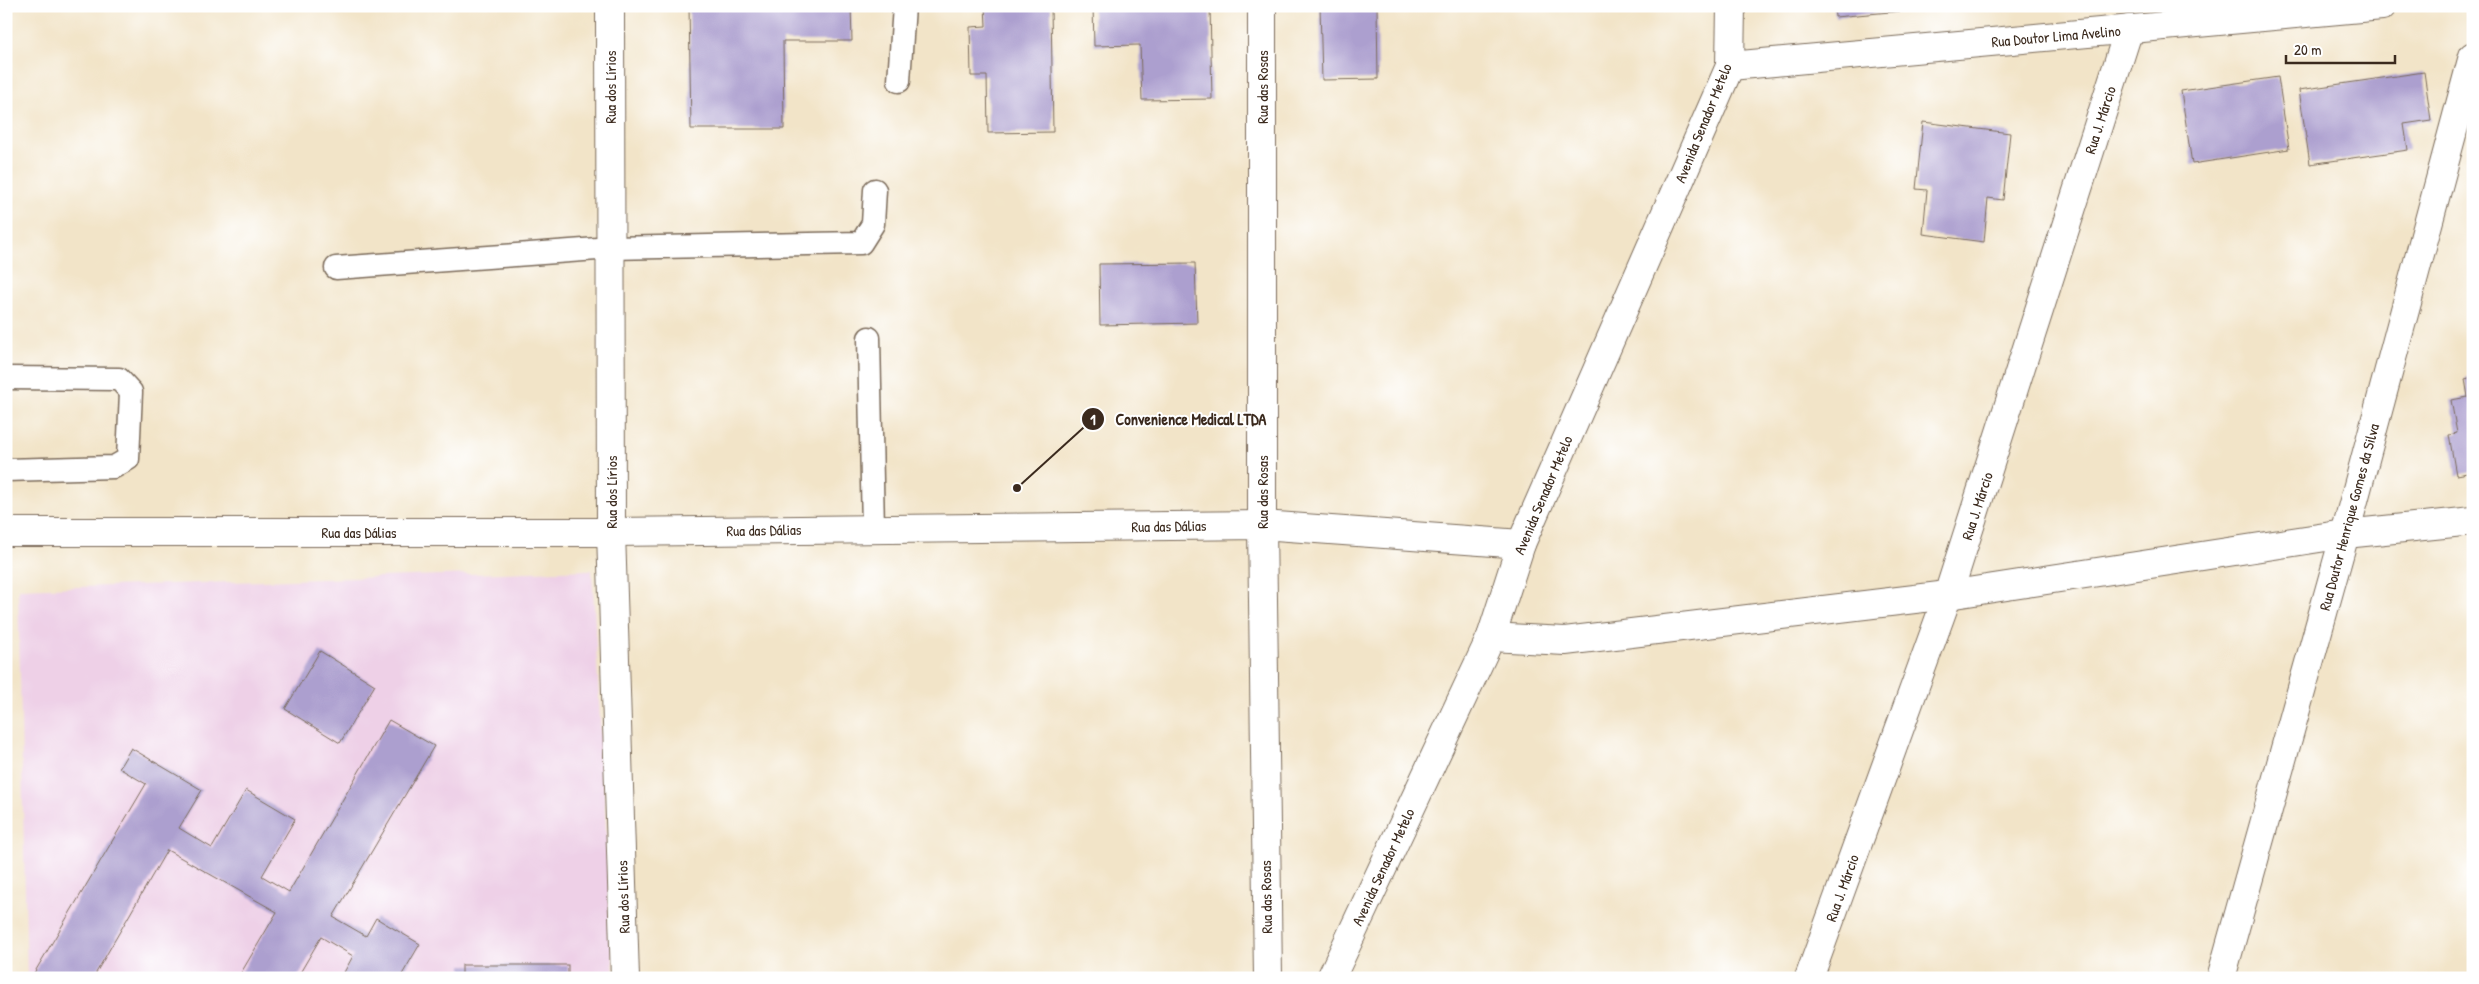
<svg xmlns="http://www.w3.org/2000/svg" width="2479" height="984" font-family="'Patrick Hand',sans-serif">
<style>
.built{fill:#eed0e7}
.building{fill:#ac9fcf}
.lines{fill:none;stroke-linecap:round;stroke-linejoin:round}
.service-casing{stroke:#7b6b5a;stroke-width:25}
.minor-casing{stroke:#7b6b5a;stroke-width:30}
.tertiary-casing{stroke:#7b6b5a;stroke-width:30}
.service{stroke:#fff;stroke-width:22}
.minor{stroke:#fff;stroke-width:28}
.tertiary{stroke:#fff;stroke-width:28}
.labels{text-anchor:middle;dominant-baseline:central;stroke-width:4;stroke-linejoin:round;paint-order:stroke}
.street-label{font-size:15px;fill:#3b2a1e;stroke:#fff}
.leader{fill:none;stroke:#3b2a1e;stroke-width:2}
.callout-dot{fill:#3b2a1e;stroke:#fff;stroke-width:2}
.mark-label{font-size:15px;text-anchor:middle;font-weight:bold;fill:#fff}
.callout-label{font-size:16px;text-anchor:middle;font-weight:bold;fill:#3b2a1e;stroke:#fff;stroke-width:4;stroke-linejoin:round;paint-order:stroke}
</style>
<rect width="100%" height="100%" fill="#fff"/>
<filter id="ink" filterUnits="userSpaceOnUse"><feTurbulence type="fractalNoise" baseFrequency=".02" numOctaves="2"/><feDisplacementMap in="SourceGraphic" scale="10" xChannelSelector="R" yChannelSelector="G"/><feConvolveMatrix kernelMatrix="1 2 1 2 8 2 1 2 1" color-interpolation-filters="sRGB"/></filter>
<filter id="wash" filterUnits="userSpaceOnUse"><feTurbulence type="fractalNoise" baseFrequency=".0096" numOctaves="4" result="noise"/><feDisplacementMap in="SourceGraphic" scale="20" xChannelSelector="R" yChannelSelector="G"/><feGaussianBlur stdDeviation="1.12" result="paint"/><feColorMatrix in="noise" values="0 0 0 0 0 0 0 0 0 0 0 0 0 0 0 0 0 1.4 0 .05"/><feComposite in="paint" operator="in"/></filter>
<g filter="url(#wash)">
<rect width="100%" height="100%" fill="#f2e4c8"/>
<path class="built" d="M592,570l22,408h-587l-9,-389z"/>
<g id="blocks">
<g class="building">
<path d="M689,6h162l1,35h-69l1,88h-93z"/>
<path d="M985,6h66l2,126 -65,1 -1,-57h-16l-1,-49 16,-1z"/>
<path d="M1093,6h117l2,93 -70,1 -2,-55 -46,1z"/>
<path d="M1320,6h57l1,73 -56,1z"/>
<path d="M1834,6h101v2l-100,9z"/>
<path d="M2424,72l7,48 -27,4 4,26 -98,14 -11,-74z"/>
<path d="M2278,77l11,72 -97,15 -11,-73z"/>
<path d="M1923,122l87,11 -7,67 -15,-2 -4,44 -61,-8 4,-44 -11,-1z"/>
<path d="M1195,263l2,60 -97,2 -1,-61z"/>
<path d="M2473,377v95l-17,3 -7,-40 8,-2 -6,-33 17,-3 -3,-18z"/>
<path d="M320,651l55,34 -35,58 -55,-34z"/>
<path d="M389,720l45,26 -101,171 33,19 10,-18 44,26 -20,34h-59l12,-22 -32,-19 -24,41h-59l39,-66 -110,-62 -74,128h-55l-5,-3 113,-191 -27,-16 12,-20 71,42 -23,38 33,20 34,-58 49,29 -33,57 27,16z"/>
<rect x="462" y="965" width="106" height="13"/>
</g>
</g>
</g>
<g filter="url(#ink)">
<use href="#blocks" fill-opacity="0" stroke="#7b6b5a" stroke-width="1"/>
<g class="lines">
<g class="service-casing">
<g id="service">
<path d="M899,81l5,-75"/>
<path d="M336,268l275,-20 250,-5 12,-19 2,-34"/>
<path d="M869,338l4,191"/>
<path d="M6,378l113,1 12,13 -3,67 -14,8 -108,3"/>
</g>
</g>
<g class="minor-casing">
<g id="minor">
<path d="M610,6l1,526 14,446"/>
<path d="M1262,6v519l6,453"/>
<path d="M1730,66l652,-60"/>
<path d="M6,532h605l651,-7 259,19"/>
<path d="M1491,637l74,4 383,-46 397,-61 128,-13"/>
<path d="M1809,978l139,-383 181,-566"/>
<path d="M2221,978l124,-444 128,-478"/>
</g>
</g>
<g class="tertiary-casing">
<path id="tertiary" d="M1331,978l160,-341 30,-93 209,-478 1,-60"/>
</g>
<use href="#service" class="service"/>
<use href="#minor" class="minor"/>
<use href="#tertiary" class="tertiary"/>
</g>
</g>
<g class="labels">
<g class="street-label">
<text transform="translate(2056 36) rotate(-5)">Rua Doutor Lima Avelino</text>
<text transform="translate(610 87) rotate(-90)">Rua dos Lírios</text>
<text transform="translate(1262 87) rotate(-90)">Rua das Rosas</text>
<text transform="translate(2100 120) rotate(-72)">Rua J. Márcio</text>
<text transform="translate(1703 123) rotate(-68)">Avenida Senador Metelo</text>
<text transform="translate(611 492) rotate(-90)">Rua dos Lírios</text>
<text transform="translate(1262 492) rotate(-90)">Rua das Rosas</text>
<text transform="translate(1543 495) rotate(-67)">Avenida Senador Metelo</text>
<text transform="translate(1977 506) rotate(-72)">Rua J. Márcio</text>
<text transform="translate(2349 517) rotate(-75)">Rua Doutor Henrique Gomes da Silva</text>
<text transform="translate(1169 526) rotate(-1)">Rua das Dálias</text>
<text transform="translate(764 530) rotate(-1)">Rua das Dálias</text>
<text x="359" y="532">Rua das Dálias</text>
<text transform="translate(1383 867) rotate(-65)">Avenida Senador Metelo</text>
<text transform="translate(1842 888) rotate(-70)">Rua J. Márcio</text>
<text transform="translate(623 897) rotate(-92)">Rua dos Lírios</text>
<text transform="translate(1266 897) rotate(-91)">Rua das Rosas</text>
</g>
</g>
<path class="leader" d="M1017 488L1093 419"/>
<g class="callout-dot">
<circle cx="1017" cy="488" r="5"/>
<circle cx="1093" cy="419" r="12"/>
</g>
<g class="mark-label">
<text x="1093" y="425">1</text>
</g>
<g class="callout-label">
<text x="1191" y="425">Convenience Medical LTDA</text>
</g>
<rect width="2479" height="984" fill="none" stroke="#fff" stroke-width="25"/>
<path d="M2286 55v8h109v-8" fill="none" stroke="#3b2a1e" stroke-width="2.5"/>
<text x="2294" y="55" font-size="15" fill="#3b2a1e" stroke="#ffffff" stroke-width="4" paint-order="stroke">20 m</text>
</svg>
